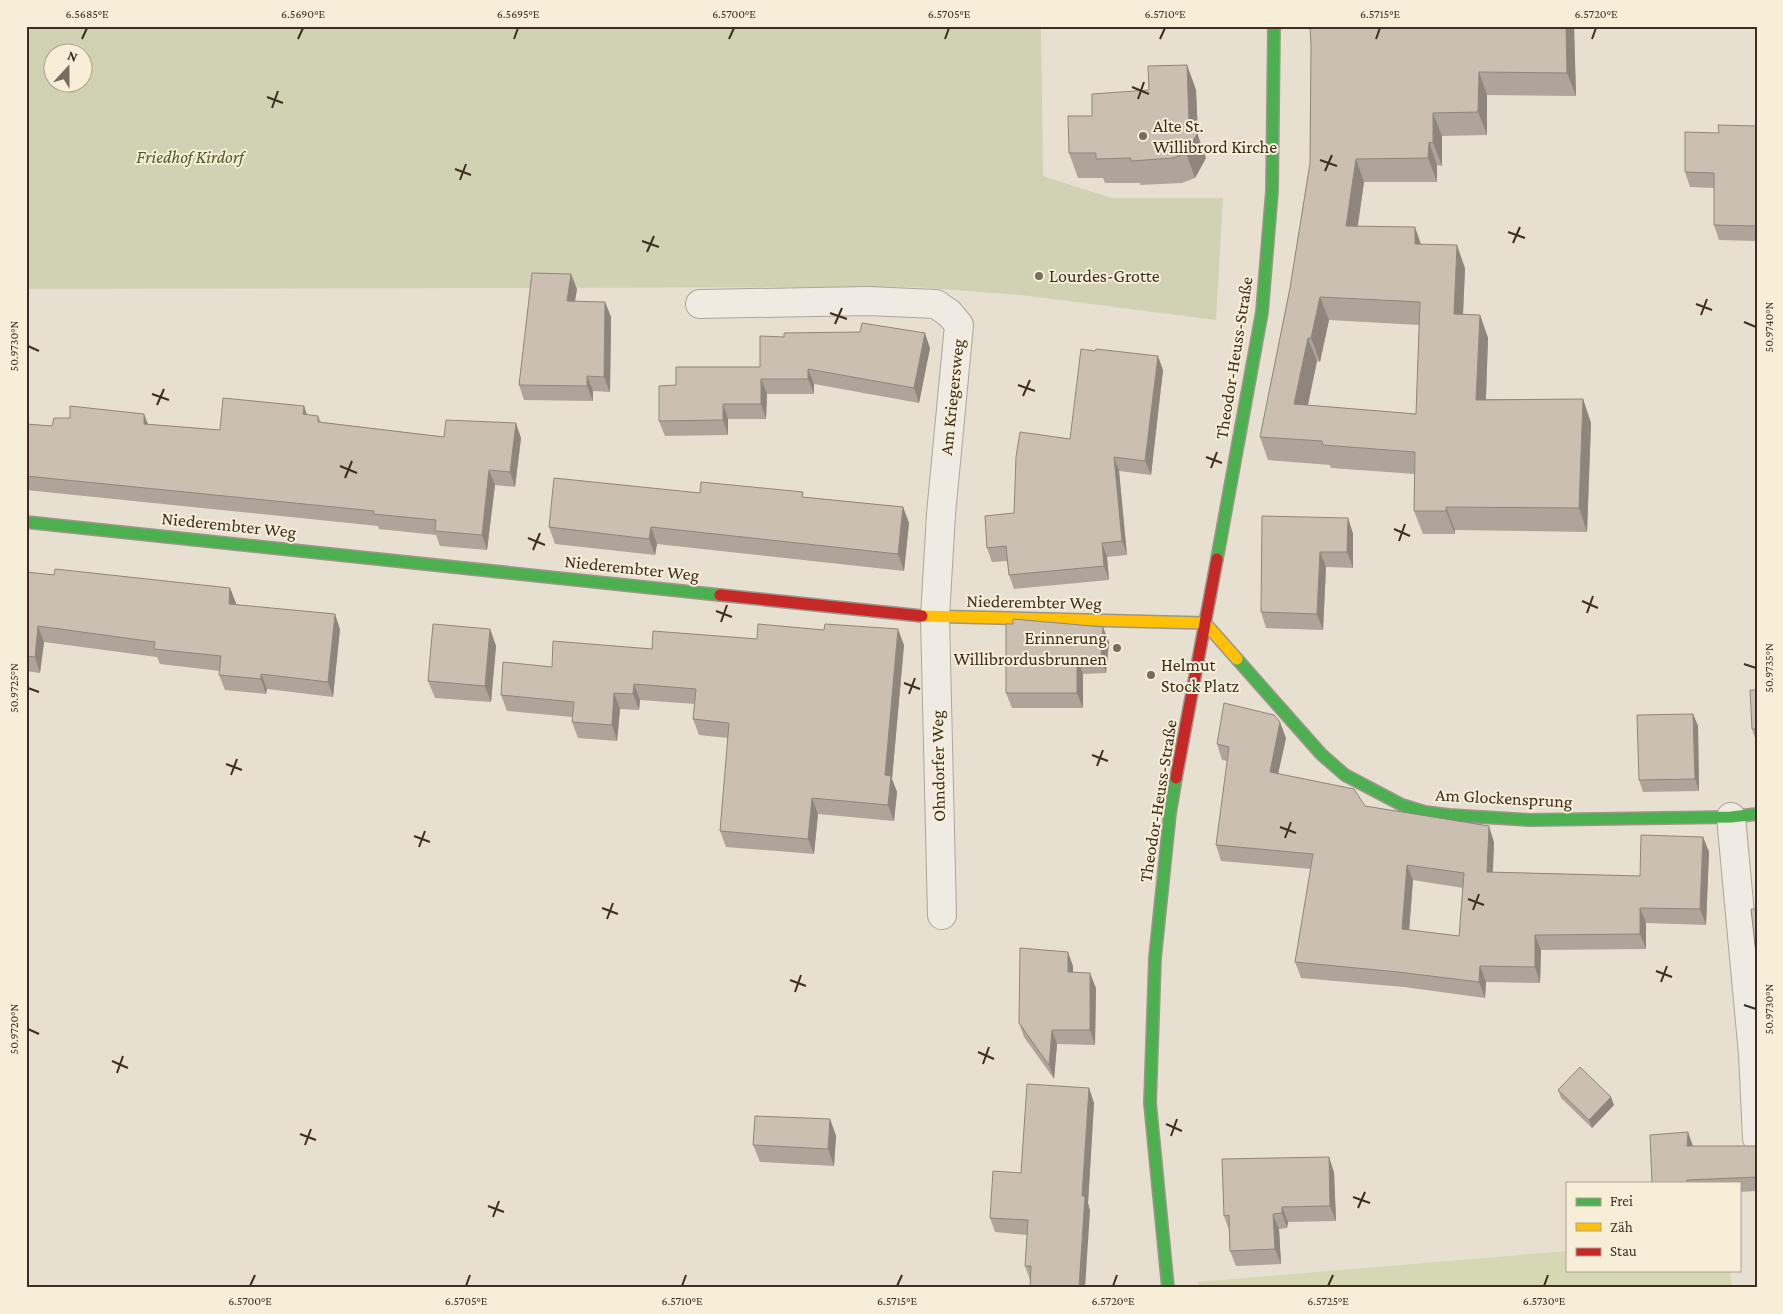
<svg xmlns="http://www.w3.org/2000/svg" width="1783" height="1314" font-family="'Crimson Pro',serif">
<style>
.green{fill:#d6d7b3}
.cemetery{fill:#d1d1b3;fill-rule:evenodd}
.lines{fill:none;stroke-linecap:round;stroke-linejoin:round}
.street-casing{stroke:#ada599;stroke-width:30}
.fast-casing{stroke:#9c958a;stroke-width:14}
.slow-casing{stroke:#9c958a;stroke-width:14}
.jam-casing{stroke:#9c958a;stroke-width:14}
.street{stroke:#efebe3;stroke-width:28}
.fast{stroke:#4caf50;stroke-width:11}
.slow{stroke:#ffc107;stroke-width:11}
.jam{stroke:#c62828;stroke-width:11}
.wall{fill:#afa499;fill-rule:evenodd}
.shaded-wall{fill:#8e867d}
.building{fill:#cbbfb2;stroke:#8e867d;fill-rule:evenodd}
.ticks{fill:none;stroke:#3d2e20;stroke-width:2}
.poi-dot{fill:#786c5e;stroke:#f7eed8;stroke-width:2}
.labels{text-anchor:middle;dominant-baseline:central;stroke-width:4;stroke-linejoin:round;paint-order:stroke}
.poi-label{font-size:18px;fill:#3d2e20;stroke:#f7eed8;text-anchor:start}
.park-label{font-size:18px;font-style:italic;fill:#4d5a26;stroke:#f7eed8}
.street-label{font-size:18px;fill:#3d2e20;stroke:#f7eed8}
.neatline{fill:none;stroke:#3d2e20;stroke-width:2}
.ticks-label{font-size:12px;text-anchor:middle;fill:#3d2e20}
</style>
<rect width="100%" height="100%" fill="#e7e0d1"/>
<path class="green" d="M1567,1251v19h163l2,18h-533l-1,-6z"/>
<path class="cemetery" d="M26,26h1015l2,150 68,22h112l-7,122 -195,-25 -108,-8 -887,2zM52,52h30v30h-30z"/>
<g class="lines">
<g class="street-casing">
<g id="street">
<path d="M700,304l168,-3 68,3 14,10 9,11 -18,189 -6,103 7,298"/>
<path d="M1731,817l22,237 4,84"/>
</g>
</g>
<g class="fast-casing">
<g id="fast">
<path d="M26,522l694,73"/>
<path d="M1217,559l45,-247 10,-121 2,-165"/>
<path d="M1237,659l84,95 24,21 57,30 23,7 24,3 81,5 201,-3 26,-3"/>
<path d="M1168,1288l-18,-185 5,-145 15,-145 6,-35"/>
</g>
</g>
<g class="slow-casing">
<path id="slow" d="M922,616l283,7 32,36"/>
</g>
<g class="jam-casing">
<g id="jam">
<path d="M720,595l202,21"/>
<path d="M1176,778l41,-219"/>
</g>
</g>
<use href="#street" class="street"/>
<use href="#fast" class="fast"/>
<use href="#slow" class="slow"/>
<use href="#jam" class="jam"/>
</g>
<g class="wall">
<path d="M1310,26h264l2,70 -89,-1v40l-45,1v30l-5,-1v17h-73l-6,44 63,18 44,24 -2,46 17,1 8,23 -2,61h97l8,24 -4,109 -132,-2v4h-32l-9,-23 1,-37 -84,-6 -1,-3 -62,-5 -8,-23 30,-149 20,-125 1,-117zM1329,320l90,5 -3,89 -108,-9 9,-44 3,1z"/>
<path d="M1187,65l9,25 2,46 8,22 -11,20 -13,5 -42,2v-2h-35l-2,-5h-25l-9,-25 23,-37 57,-26z"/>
<path d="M1757,126v115l-38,-1 -5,-15v-37l-24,-1 -5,-15 34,-39z"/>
<path d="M577,289l-2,13h30l6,15 -1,75 -17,-1v10l-69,-1 -5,-15z"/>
<path d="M930,348l-11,55 -105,-19v10h-47l-1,25h-38v16l-63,1 -6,-15 17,-36 84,-18z"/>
<path d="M1163,370l-12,105 -32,-4 8,84 -20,2 2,23 -95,9 -5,-14 -2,-14 -15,1 -5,-14 83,-109z"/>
<path d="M304,406l3,9 11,1 3,6 123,15 77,1 -6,49 -20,-2 -8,65 -47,-4 -4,-11 -57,-6 -1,-3 -352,-36v-66l26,2 18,-8 150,12z"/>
<path d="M700,493l104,4 99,10 6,16 -5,48 -247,-27 -2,11 -100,-11 -6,-17z"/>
<path d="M1348,518l5,16v34l-27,-1 -3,63 -57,-2 -5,-16z"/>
<path d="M26,572l28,3 176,13 6,16 104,25 -7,68 -66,-8 -1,5 -41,-4 -6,-15 1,-4 -60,-7 -3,-7 -113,-15 -4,31 -14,-2z"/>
<path d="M490,629l6,17 -5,56 -56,-4 -7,-17z"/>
<path d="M757,639l147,6 -12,134 5,13 -3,29 -76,-7 -4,40 -88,-7 -6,-16 8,-93 -29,-3 -6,-16 2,-15 -55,-4 -1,10 -19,-1 -3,32 -39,-3 -6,-16v-5l-65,-6 -6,-16 51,-28 100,-18z"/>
<path d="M1109,642l-3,31 -23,1v34h-71l-6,-15z"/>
<path d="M1757,690v47l-2,1 -3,-9z"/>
<path d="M1693,714l5,12 1,65 -56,1 -4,-12z"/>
<path d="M1286,738l-8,36 87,32 129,36 -1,30 147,4 63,-39 6,15 -3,73 -60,-2v26l-105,1 -1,33 -54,-1 -1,16 -81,-11 -103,-9 -6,-16 16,-93 -90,-8 -5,-16 12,-84 -6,-1 -5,-16zM1413,880l50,8 -4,48 -50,-6z"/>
<path d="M1073,966v6l23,16 -1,57 -38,-1 -3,35 -30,-42 -5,-14z"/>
<path d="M1089,1088l5,15 -6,100 2,8 -60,69 -5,-14 2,-31 -32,-3 -5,-14 31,-45z"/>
<path d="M1558,1090l56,15 -22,23 -31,-30z"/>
<path d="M830,1119l6,17 -2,30 -74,-4 -7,-17z"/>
<path d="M1693,1146h64v45l-18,1v-9h-87z"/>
<path d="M1334,1172l2,49 -48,1 -1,6 -8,1 2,35 -45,2 -6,-15 -1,-21 -5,-14z"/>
</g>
<g class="shaded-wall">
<path d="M1566,26h8l2,70 -9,-23z"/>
<path d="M1187,65l9,25 2,46 8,22 -11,20 -9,-25 3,-32z"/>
<path d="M1479,72l8,23v40l-9,-23z"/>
<path d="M1433,113l9,23v30l-9,-23z"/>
<path d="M1429,142l8,23v17l-9,-24z"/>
<path d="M1356,159l8,23 -10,67 -8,-23z"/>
<path d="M1415,227l8,23 -8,-6z"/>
<path d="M1457,245l8,23 -3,69 -8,-23z"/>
<path d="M571,274l6,15 -5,27 -5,-15z"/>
<path d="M1320,297l9,23 -9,42 -9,-24z"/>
<path d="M605,302l6,15 -1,75 -6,-15z"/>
<path d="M1480,315l8,23 -3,85 -9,-23z"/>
<path d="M925,333l5,15 -11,55 -5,-15z"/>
<path d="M1308,338l9,23 -14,67 -9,-24z"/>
<path d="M1158,356l5,14 -12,105 -6,-14z"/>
<path d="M808,369l6,15v10l-6,-15z"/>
<path d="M587,376l6,15v10l-6,-15z"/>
<path d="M761,379l6,15 -1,25 -5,-15z"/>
<path d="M1583,399l8,24 -4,109 -8,-24z"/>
<path d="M723,404l5,15v16l-5,-15z"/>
<path d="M304,406l5,15 -6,-7z"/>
<path d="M144,414l6,15 -6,-5z"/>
<path d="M516,423l5,15 -6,49 -5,-15z"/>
<path d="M1114,457l5,14 8,84 -5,-14z"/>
<path d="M489,470l6,15 -8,65 -5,-15z"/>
<path d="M903,507l6,16 -5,48 -6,-17z"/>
<path d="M1446,507l9,23v4l-9,-23z"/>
<path d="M1348,518l5,16v34l-6,-16z"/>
<path d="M651,527l6,17 -2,11 -6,-16z"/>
<path d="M1102,543l5,14 2,23 -5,-14z"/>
<path d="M1320,552l6,15 -3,63 -6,-16z"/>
<path d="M230,588l6,15 -2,16 -5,-15z"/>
<path d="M335,614l5,15 -7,68 -5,-15z"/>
<path d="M38,626l6,16 -4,31 -5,-16z"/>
<path d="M1103,627l6,15 -3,31 -5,-16z"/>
<path d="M490,629l6,17 -5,56 -6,-16z"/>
<path d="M898,629l6,16 -12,134 5,13 -3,29 -6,-16 -3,-30z"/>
<path d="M1077,658l6,16v34l-6,-15z"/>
<path d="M261,674l6,15 -1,5 -5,-15z"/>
<path d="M634,684l6,16 -1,10 -6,-16z"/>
<path d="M614,693l6,16 -3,32 -5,-16z"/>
<path d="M1693,714l5,12 1,65 -4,-12z"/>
<path d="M1280,722l6,16 -11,50 -5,-16z"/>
<path d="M812,798l6,16 -4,40 -6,-15z"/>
<path d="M1489,826l5,16 -2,45 -5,-15z"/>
<path d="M1703,837l6,15 -3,73 -6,-16z"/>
<path d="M1407,865l6,15 -5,64 -6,-15z"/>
<path d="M1640,908l6,15v26l-6,-15z"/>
<path d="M1535,935l6,15 -1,33 -5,-16z"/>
<path d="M1068,952l5,14v20l-5,-14z"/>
<path d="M1480,966l6,16 -1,16 -6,-16z"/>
<path d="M1090,973l6,15 -1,57 -5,-15z"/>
<path d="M1052,1030l5,14 -3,35 -5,-14z"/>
<path d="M1089,1088l5,15 -6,100 2,8 -5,77h-6l3,-92z"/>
<path d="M1611,1097l3,8 -22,23 -3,-8z"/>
<path d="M830,1119l6,17 -2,30 -6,-17z"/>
<path d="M1688,1132l5,14h-6z"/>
<path d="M1329,1157l5,15 2,49 -6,-15z"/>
<path d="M1282,1207l6,15 -1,6 -5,-15z"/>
<path d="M1273,1214l6,15 2,35 -6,-15z"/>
</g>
<g class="building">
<path d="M1310,26h256l1,47 -88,-1 -1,40 -45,1v30l-4,-1 -1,16 -72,1 -10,67 69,1v17l42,1 -3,69 26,1 -4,85 107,-1 -4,109 -133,-1v4h-32l1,-59 -92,-7 -1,-4 -62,-4 30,-149 20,-125 1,-117zM1320,297l100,5 -4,112 -122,-10 14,-66h3z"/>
<path d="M1187,65l2,56 8,13 -11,19 -13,5 -42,3v-3l-35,1v-6h-27l-1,-37h24v-22l57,-4 -1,-24z"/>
<path d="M1718,125l39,1v100l-43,-1v-52l-29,-1v-40l34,1z"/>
<path d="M532,273l39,1 -4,27 38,1 -1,75 -17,-1v10l-68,-1z"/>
<path d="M862,323l63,10 -11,55 -106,-19v10h-47v25h-38v16l-64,1v-35l17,-1v-18h84v-31l24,1v-4l76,-1z"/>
<path d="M1081,349l14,2 1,-2 62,7 -13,105 -31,-4 8,84 -20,2 2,23 -95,9 -3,-29 -19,2 -2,-32 29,-3 2,-56 4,-25 50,7z"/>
<path d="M223,398l81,8 -1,8 15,2v6l126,15 2,-17 70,3 -6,49 -21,-2 -7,65 -47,-4 1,-11 -63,-6 1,-3 -348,-35v-52l26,2 2,-8h16v-12l74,8v10l76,6z"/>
<path d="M554,478l146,15 1,-11 102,10 -1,5 101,10 -5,47 -247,-27 -2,12 -100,-12z"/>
<path d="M1262,516l86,2 -1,34h-27l-3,62 -56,-2z"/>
<path d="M55,569l175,19 -1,16 106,10 -7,68 -67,-8v5l-42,-4 2,-19 -67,-7 1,-7 -117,-16 -3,31 -9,-1v-84l28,3z"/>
<path d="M1013,619l90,8 -2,30 -24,1v35h-71v-69h7z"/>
<path d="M433,624l57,5 -5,57 -57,-5z"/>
<path d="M758,624l66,6 1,-6 73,5 -13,146 6,1 -3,29 -76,-7 -4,41 -88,-8 9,-108 -36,-4 3,-30 -62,-5 -1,10 -19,-1 -2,32 -40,-3 2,-20 -73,-7 2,-33 49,5 1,-26 99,8 1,-18 104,8z"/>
<path d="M1750,690h7v39h-5z"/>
<path d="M1224,703l50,12 6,7 -10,50 84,17 11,17 124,20 -2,46 153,4 1,-41 62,2 -3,72 -60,-1v26l-105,1v32l-55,-1 -1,16 -81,-10 -103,-10 18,-108 -97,-9 13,-98 -12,-3zM1407,865l57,8 -5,63 -57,-7z"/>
<path d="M1693,714l2,65 -56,1 -2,-65z"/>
<path d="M1751,909h6v54z"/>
<path d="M1020,948l48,4v20l22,1v57h-38l-3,35 -30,-42z"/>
<path d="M1580,1067l31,30 -22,23 -31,-30z"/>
<path d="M1027,1084l62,4 -7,108h3l-6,92h-49l1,-22h-6l3,-46 -38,-2 3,-47 28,2z"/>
<path d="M755,1116l75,3 -2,30 -75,-4z"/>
<path d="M1688,1132l-1,14h70v31l-70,3v3h-35l-2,-48z"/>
<path d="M1329,1157l1,49 -48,1v6l-9,1 2,35 -45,2 -1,-36 -5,1 -2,-57z"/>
</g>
<path class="ticks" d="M82,39l5,-11M298,39l5,-11M514,39l4,-11M729,39l5,-11M945,39l4,-11M1160,39l5,-11M1376,39l4,-11M1592,39l4,-11M1132,87l17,7M267,97l16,6M1138,99l6,-17M272,108l6,-17M1320,160l17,6M455,169l16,6M1325,171l7,-16M460,180l6,-16M1508,232l17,6M642,241l17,6M1513,243l7,-16M647,252l7,-16M1696,304l16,6M830,313l17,6M1701,315l6,-16M1744,322l12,5M835,324l7,-16M28,346l11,5M1018,385l17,6M152,394l17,6M1023,396l7,-16M157,405l7,-16M1206,457l16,6M340,466l17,7M1211,468l6,-16M345,478l7,-17M1394,529l16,7M528,538l17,7M1399,541l6,-17M533,550l7,-17M1582,601l16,7M716,611l16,6M1587,613l6,-17M721,622l6,-17M1744,664l12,4M904,683l16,6M28,688l11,4M909,694l6,-16M1092,755l16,6M226,764l16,6M1097,766l6,-16M231,775l6,-16M1280,827l16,6M414,836l16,6M1285,838l6,-16M419,847l6,-16M1468,899l16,6M602,908l16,6M1473,910l6,-16M607,919l6,-16M1656,971l16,6M790,980l16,6M1661,982l6,-16M795,992l6,-17M1744,1005l12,4M28,1029l11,5M978,1052l16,7M112,1061l16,7M983,1064l6,-17M117,1073l6,-17M1166,1124l16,7M300,1134l16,6M1171,1136l6,-17M305,1145l6,-16M1353,1197l17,6M488,1206l16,6M1358,1208l7,-16M493,1217l6,-16M250,1286l5,-11M466,1286l4,-11M682,1286l4,-11M897,1286l5,-11M1113,1286l4,-11M1328,1286l5,-11M1544,1286l4,-11"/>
<g class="poi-dot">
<circle cx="1143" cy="136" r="5"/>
<circle cx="1039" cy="276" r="5"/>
<circle cx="1117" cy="648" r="5"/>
<circle cx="1151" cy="675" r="5"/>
</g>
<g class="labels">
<g class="poi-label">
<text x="1153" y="126">Alte St.<tspan x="1153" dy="21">Willibrord Kirche</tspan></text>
<text x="1049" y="276">Lourdes-Grotte</text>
<text x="1107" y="638" text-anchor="end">Erinnerung<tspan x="1107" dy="21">Willibrordusbrunnen</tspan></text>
<text x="1161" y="665">Helmut<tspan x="1161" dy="21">Stock Platz</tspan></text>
</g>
<g class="park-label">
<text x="190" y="157">Friedhof Kirdorf</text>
</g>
<g class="street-label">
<text transform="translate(1234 358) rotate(-81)">Theodor-Heuss-Straße</text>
<text transform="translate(952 397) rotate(-84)">Am Kriegersweg</text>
<text transform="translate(229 525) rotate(6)">Niederembter Weg</text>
<text transform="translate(632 568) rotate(6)">Niederembter Weg</text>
<text transform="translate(1034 602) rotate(1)">Niederembter Weg</text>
<text transform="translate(938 766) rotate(-91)">Ohndorfer Weg</text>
<text transform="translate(1504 798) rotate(3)">Am Glockensprung</text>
<text transform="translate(1158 801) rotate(-81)">Theodor-Heuss-Straße</text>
</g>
</g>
<rect width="1783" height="1314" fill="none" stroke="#f7eed8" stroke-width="55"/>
<rect x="1566" y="1182" width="175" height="90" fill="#f7eed8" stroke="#ada18e"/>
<rect x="1576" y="1198" width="25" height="8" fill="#4caf50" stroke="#ada18e"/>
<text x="1610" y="1206" font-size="15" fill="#3d2e20">Frei</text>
<rect x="1576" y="1223" width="25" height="8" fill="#ffc107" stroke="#ada18e"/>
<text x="1610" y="1232" font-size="15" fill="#3d2e20">Zäh</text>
<rect x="1576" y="1248" width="25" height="8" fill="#c62828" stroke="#ada18e"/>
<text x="1610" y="1256" font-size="15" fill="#3d2e20">Stau</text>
<g transform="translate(68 68) rotate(21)"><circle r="24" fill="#f7eed8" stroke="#ada18e"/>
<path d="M0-4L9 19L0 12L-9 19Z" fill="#786c5e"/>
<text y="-8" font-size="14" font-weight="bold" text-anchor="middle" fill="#3d2e20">N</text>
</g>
<rect x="28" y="28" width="1728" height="1258" class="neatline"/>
<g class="ticks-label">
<text x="87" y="18">6.5685°E</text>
<text x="303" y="18">6.5690°E</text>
<text x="518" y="18">6.5695°E</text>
<text x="734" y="18">6.5700°E</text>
<text x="949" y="18">6.5705°E</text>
<text x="1165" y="18">6.5710°E</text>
<text x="1380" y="18">6.5715°E</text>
<text x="1596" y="18">6.5720°E</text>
<text transform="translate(1769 327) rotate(-90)" y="4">50.9740°N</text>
<text transform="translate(14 346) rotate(-90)" y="4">50.9730°N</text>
<text transform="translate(1769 668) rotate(-90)" y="4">50.9735°N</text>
<text transform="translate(14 688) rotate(-90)" y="4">50.9725°N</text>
<text transform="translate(1769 1009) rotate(-90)" y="4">50.9730°N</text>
<text transform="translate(14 1029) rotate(-90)" y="4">50.9720°N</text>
<text x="250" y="1305">6.5700°E</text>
<text x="466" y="1305">6.5705°E</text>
<text x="682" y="1305">6.5710°E</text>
<text x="897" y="1305">6.5715°E</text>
<text x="1113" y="1305">6.5720°E</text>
<text x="1328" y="1305">6.5725°E</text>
<text x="1544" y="1305">6.5730°E</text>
</g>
</svg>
